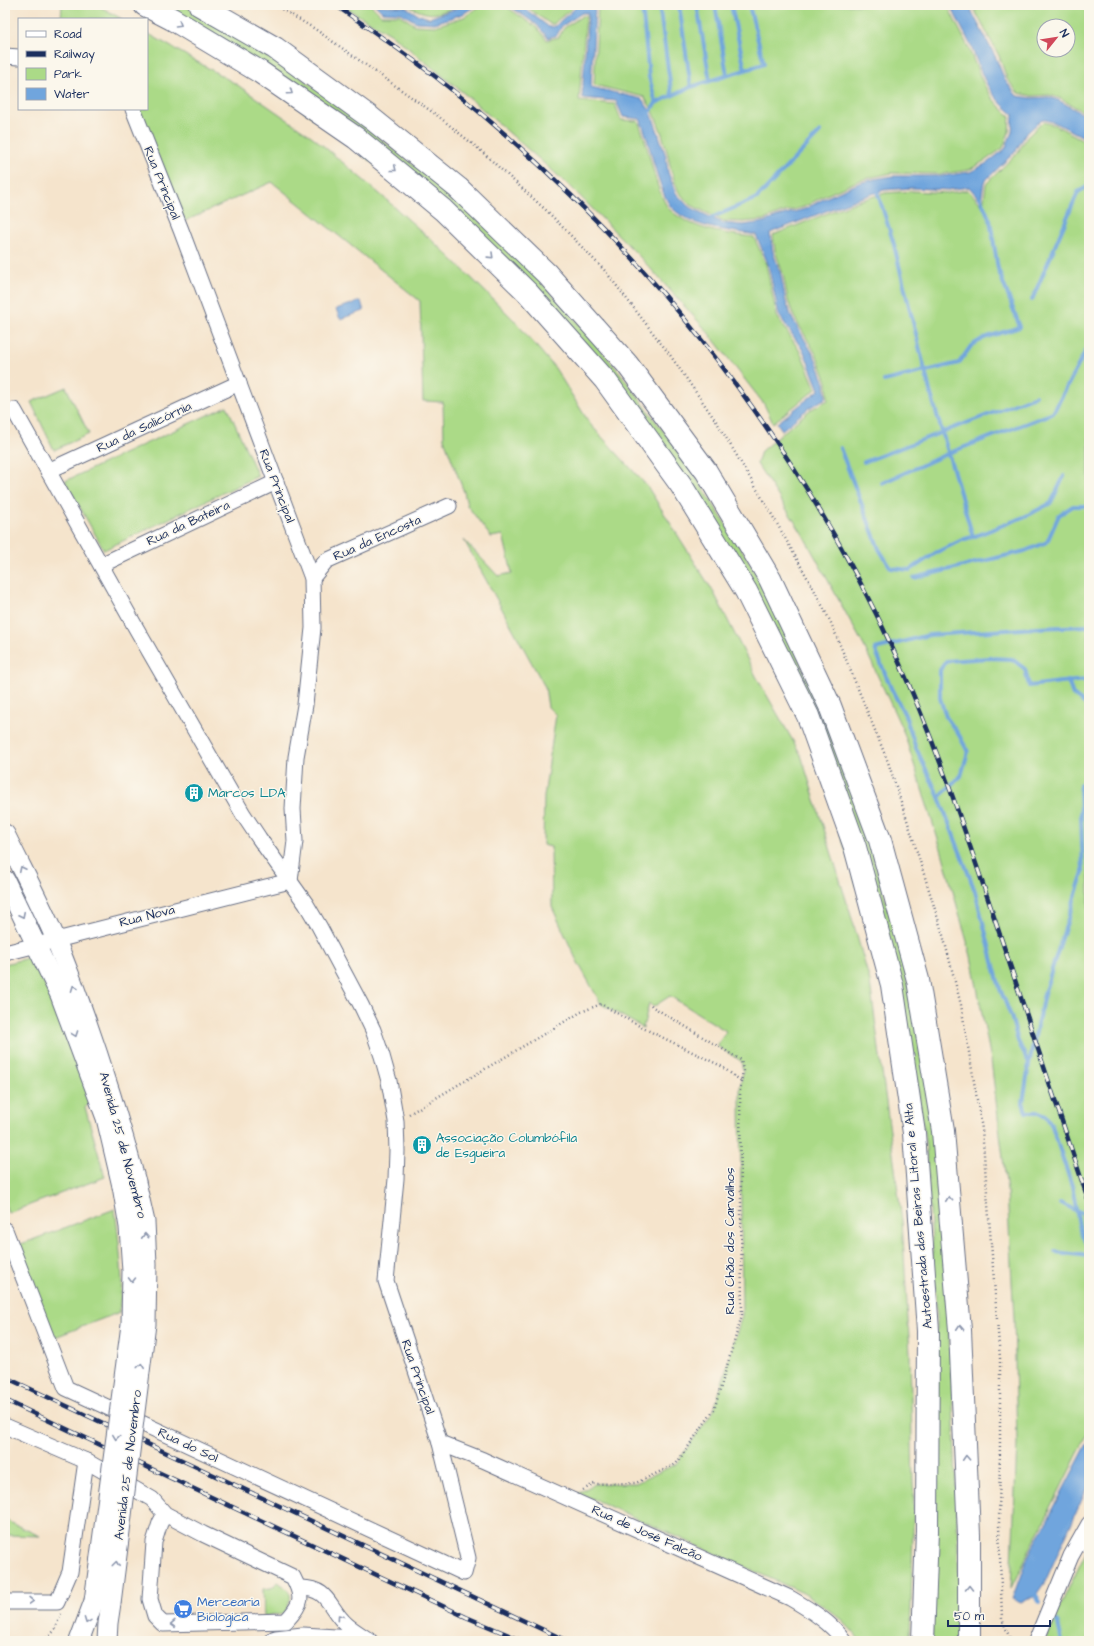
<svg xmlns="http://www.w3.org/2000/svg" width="1094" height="1646" font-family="'Architects Daughter',sans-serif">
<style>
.green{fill:#abda87;stroke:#638472;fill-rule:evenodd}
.water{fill:#70a5dd;stroke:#466a9e}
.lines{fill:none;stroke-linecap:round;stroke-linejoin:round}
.stream{stroke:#70a5dd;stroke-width:4}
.minor-casing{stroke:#676e84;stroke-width:17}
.tertiary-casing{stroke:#676e84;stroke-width:21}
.secondary-casing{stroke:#676e84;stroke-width:23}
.motorway-casing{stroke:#676e84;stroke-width:24}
.path{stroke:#676e84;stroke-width:2.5;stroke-dasharray:1 3;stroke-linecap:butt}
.minor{stroke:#fff;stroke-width:15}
.tertiary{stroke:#fff;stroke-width:19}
.secondary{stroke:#fff;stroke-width:21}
.motorway{stroke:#fff;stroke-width:22}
.rail-casing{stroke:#1b2f5e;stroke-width:4.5}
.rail{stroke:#fbf7ec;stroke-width:3;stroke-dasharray:9;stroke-linecap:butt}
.tertiary-bridge-casing{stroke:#676e84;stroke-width:21;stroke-linecap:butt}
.tertiary-bridge{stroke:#fff;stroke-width:19}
.oneway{stroke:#8d97ae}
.labels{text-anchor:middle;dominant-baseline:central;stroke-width:3;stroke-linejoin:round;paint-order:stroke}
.street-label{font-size:13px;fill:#1b2f5e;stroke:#fbf7ec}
.culture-label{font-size:13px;fill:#0d838f;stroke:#fbf7ec;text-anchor:start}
.shop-label{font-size:13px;fill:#366cbe;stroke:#fbf7ec;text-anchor:start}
</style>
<rect width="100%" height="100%" fill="#fbf7ec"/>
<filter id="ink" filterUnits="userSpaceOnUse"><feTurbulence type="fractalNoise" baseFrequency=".025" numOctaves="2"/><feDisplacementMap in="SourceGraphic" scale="8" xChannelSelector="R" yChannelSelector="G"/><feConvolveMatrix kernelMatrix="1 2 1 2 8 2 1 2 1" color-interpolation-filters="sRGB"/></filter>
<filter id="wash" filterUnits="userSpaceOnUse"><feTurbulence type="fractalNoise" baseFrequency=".012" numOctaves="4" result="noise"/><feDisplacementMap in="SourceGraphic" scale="16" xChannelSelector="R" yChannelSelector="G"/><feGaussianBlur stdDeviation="0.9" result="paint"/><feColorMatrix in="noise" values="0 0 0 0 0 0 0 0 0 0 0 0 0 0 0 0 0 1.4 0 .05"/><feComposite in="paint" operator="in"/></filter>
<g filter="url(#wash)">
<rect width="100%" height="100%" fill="#f5e4cc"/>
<g class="green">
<path d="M62,5h35l25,14h-61z"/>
<path d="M164,5h19l86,51 54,37 123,98 61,55 61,65 53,63 69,93 60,96 42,80 63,151 46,158 24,120 10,81 10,114 9,157 7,217h-29l5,-322 -11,-170 -10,-73 -138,-442 -248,-352z"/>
<path d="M341,5h30l10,10h19l15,10 20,1 29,-9 18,-12h22l32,22 11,13 12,-3 5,-9 18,-12h4l-7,85 36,3 6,16 17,1c9,20 12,41 19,62 2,7 8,22 13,27 23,20 55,24 84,27l12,27 11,52 24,37 15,36 -43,34 -9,-19 -57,-73 -68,-75 -68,-69 -105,-92 -74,-60z"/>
<path d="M407,5h53c-24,10 -30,13 -53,0z"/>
<path d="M524,5h50c-4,8 -14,11 -20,19h-4z"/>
<path d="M598,5h350c5,14 13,26 19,40 14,30 16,49 43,71l-1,16 -6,16 -17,12 -17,10 -26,4 -51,-1 -19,4 -15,4 -34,15 -20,11 -23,6 -17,7 -21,2 -20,-1 -34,-17 -11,-13 -7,-20 -3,-16 -7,-24 -8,-20 -9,-14 -50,-12z"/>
<path d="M974,5h115v110l-30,-17 -10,-3 -17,1 -14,-3 -11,-14 -8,-23 -24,-45zM1044,26h24v24h-24z"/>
<path d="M147,33l89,51 78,54 67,57 67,60 65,64 42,49 35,56 57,62 67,107 43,85 44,77 52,167 17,60 32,239 8,133 3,130 1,10 -4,147h-50c-14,-21 -36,-35 -57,-48l-219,-98 -7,-1 17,-10 42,-1 40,-19 38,-54 28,-95 -2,-227 3,-17 -2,-10 -24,-15 9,-15 -56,-35 -17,11 -4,-4 -6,25 -42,-24 -25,-45 -24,-52 -1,-60 -8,-2 1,-48 12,-82 -8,-8 -3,-20 -81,-147 34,36 14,-3 -9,-38 -12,2 -24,-32 -3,-13 -20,-53 -1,-37 -20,-1 -3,-100 -148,-119 -87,39 -48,-112h10z"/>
<path d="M1043,122l12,3 34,18v1288l-78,157 6,-145 -3,-125 -7,-127 -16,-131 -20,-104 -29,-104 -38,-119 -40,-87 -62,-113 -45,-69 4,-13 49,-41 18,-10 -1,-18 -10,-26 -23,-39 -6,-16 -5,-27 -8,-23 -2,-16 85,-34 27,-8 27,-2 36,2 20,-3 15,16 3,-22 32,-32 9,-15z"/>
<path d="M66,387l23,47 -35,16 -23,-48z"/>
<path d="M227,406l31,70 -154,74 -39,-69z"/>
<path d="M31,957l6,8 55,137 -7,5 20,70 -97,36 -3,-9v-240z"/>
<path d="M115,1209c3,24 6,48 7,72 0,10 -3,20 -2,31l-70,27 -34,-93z"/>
<path d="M5,1520l35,16 -35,-1z"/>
<path d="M1089,1546v95h-42l2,-12z"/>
<path d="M278,1582c16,11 15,16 6,31l-20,3 -1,-27 8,-1z"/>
</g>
<g class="water">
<path d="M375,5l31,2 11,7 12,4 37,-13h11l-14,9 -28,9 -19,-1 -15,-9 -19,-1z"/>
<path d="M508,5h12l29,22 7,-1c6,-9 16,-12 21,-21h15l3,5 -4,77 51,12 9,13 7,20 8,24 2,16 8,21 12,13 22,11 13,6 20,2 21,-3 18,-7 23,-6 20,-11 34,-15 15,-4 18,-3h51l27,-4 17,-9 18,-14 7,-17 1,-18c-28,-22 -30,-39 -43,-70 -6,-13 -14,-25 -19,-39h20l1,7 24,46 9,22 12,16 15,2 17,-1 9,3 27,15 4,3v22l-33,-17 -14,-4 -17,16 -9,16 -32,31 -3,19 -12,-14 -21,3 -36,-2 -28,2 -27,9 -87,34 3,19 8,23 5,27 6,16 23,39 10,26 1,15 -17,10 -27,22 -5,-7 42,-33 -15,-38 -25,-37 -11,-51 -12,-29c-29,-5 -62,-6 -84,-27 -5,-5 -10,-18 -12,-25 -8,-21 -11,-43 -20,-64l-17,-2 -7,-16 -34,-3 6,-85h-6l-20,13 -5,9 -9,3 -11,-13z"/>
<path d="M361,301l3,10 -24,8 -4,-10z"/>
<path d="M1089,1440v44l-44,98 -9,13 -15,8 -9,-4 13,-36z"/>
</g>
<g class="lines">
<g class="stream">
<path d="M642,5l7,72 7,26"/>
<path d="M659,5l13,91"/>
<path d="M679,5l12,82"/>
<path d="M697,5l13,76"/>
<path d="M715,5l12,70"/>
<path d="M731,5l14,65"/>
<path d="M648,115l8,-12 35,-16 73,-23 -15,-59"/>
<path d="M876,188l17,53 37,150 43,146"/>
<path d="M706,220l51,-22 63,-66"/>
<path d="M1032,300l46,-108 9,-5 2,-3"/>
<path d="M884,381l75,-18 12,-17 13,-8 36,-11 -22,-58 -8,-49 -10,-23"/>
<path d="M840,448l39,101 12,19 19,2 27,-18 25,-12 16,-5 48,-19 25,-13 13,-27"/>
<path d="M864,462l134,-51 37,-15"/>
<path d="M882,483l67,-30 104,-40 36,-68"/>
<path d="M914,578l111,-27 22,-9 12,-27 14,-9h16"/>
<path d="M1068,681l5,14 16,12"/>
<path d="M1089,777l-9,8 3,87 -39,122 -15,70 -6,39 3,9h11l9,4 6,10 20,60 7,39 10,26"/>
<path d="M939,797l-23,-49 -11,-33 -14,-27 -16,-39 54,-14 108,-7 52,-2"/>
<path d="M1029,1064l-11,-23 -7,-25 -11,-27 -25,-98 -36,-94 22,-21 7,-24 -9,-17 -13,-18 -6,-19v-28l6,-9 43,-3 23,1 13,10 4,17 32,-4 28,-2"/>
<path d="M1060,1203l29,13"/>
<path d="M1055,1252l34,4"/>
<path d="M1036,1595l4,7"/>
<path d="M1056,1621l2,3 4,17"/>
</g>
</g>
</g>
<g filter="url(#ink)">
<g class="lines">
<g class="minor-casing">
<g id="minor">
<path d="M5,56l14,1"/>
<path d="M133,109l48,121 131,348 1,50 -8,77 -9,52 -3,52 2,32 -5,40"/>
<path d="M48,471l191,-88"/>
<path d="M101,565l175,-83"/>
<path d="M312,578l14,-17 123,-55"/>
<path d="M5,953l285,-72"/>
<path d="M5,1230l61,158 398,185 4,-15 -28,-115 -54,-162 10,-102 1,-28 -1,-30 -7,-40 -7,-25 -9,-26 -12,-25 -42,-79 -13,-22 -47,-66 -16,-24 -107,-186 -122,-218"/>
<path d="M5,1426l81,35 66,38 13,15 38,20 90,43c11,21 9,27 -7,44l-123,3 -8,-8 -5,-17 4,-57 6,-19 5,-9"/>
<path d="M440,1443l43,17 307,138c19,11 42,25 54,43"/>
<path d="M299,1588c31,-1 29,21 48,37 7,6 16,11 23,16"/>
<path d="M5,1602h52l13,-30 16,-111"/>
<path d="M1036,1641l35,-85 18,-32"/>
</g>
</g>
<g class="tertiary-casing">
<g id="tertiary">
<path d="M5,834c17,35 36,70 51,106 32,79 58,160 80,242"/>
<path d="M5,880l55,115 46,123 16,68"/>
<path d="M79,1641l15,-40"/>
<path d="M107,1641l1,-18 3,-20"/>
</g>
</g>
<g class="secondary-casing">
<path id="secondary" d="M276,1641l27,-3 49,3"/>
</g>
<g class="motorway-casing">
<g id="motorway">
<path d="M145,5l27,14 88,53 96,66 87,72 84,82 78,88 76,105 65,106 62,125 47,131 37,138 22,148 14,198 -1,200 -4,110"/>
<path d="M200,5l75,43 96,70 87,70 89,86 80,90 79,107 64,108 60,127 50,134 38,140 25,151 17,199 9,205v106"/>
</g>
</g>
<g class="path">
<path d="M275,5l40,24 123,87 42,34 68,62 58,60 64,83 48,69 57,96 42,75 14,28 57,139 21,64 34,109 18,70 21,124 11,139 7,90v83l-1,83 3,95 9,22"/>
<path d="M409,1114l172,-102 20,-8 42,24 78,38 20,15"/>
<path d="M583,1490l11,-6 42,-1 40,-19 38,-54 28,-95 -2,-227 3,-17 -2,-11 -88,-53 -4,-4"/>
<path d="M44,1641l10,-10 7,-17"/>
</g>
<use href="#minor" class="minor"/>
<use href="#tertiary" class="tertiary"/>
<use href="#secondary" class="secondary"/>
<use href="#motorway" class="motorway"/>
<g class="rail-casing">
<g id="rail">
<path d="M335,5c34,23 68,47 101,72 196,153 359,355 462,583 36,79 64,162 92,245 33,99 66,198 99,297"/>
<path d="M5,1377l562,264"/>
<path d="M5,1400l461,217 57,24"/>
</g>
</g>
<use href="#rail" class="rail"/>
<g class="tertiary-bridge-casing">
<g id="tertiary-bridge">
<path d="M94,1601l37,-276 1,-54 -3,-44 -7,-41"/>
<path d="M111,1603l35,-279 1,-60 -2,-42 -9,-40"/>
</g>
</g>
<use href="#tertiary-bridge" class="tertiary-bridge"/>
</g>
<defs><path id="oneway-chevron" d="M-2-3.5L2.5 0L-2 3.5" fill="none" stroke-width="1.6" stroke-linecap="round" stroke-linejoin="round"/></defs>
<g class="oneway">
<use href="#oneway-chevron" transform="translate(179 24) rotate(31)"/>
<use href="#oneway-chevron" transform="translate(290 92) rotate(35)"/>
<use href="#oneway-chevron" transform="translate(394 169) rotate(39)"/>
<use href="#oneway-chevron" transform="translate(491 256) rotate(44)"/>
<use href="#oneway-chevron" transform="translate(22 869) rotate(-116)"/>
<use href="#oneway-chevron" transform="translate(22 915) rotate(64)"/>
<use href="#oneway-chevron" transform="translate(74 988) rotate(-111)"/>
<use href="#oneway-chevron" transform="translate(75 1034) rotate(70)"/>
<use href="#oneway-chevron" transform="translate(949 1199) rotate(-95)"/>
<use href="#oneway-chevron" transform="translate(145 1236) rotate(-94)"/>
<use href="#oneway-chevron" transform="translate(132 1280) rotate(91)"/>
<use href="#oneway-chevron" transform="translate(960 1328) rotate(-94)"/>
<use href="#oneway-chevron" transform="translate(141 1366) rotate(-83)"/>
<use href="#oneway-chevron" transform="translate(116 1437) rotate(98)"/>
<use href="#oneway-chevron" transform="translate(966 1458) rotate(-93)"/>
<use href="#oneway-chevron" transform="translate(116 1564) rotate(-83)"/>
<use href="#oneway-chevron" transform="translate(969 1588) rotate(-90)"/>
<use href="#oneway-chevron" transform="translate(31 1601) rotate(1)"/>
<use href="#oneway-chevron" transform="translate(340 1617) rotate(-126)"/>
<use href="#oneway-chevron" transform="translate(87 1621) rotate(111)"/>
<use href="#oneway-chevron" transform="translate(173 1624) rotate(179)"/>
</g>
</g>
<defs>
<g id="building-disc" transform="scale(1)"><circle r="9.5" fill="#0f9aa8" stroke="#fbf7ec"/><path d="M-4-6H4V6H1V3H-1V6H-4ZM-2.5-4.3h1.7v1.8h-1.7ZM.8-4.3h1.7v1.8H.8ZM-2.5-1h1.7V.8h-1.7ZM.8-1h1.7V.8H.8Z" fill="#fff"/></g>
<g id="supermarket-disc" transform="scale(1)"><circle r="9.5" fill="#3f7fe0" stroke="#fbf7ec"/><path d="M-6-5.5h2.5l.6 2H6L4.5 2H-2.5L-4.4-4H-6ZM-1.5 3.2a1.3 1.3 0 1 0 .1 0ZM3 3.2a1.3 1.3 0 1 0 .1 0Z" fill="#fff"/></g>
</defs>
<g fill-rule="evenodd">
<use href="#building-disc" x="194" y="793"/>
<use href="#building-disc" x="422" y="1145"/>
<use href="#supermarket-disc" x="183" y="1609"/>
</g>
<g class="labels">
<g class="street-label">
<text transform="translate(162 183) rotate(68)">Rua Principal</text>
<text transform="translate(144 427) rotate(-25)">Rua da Salicórnia</text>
<text transform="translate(277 486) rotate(69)">Rua Principal</text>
<text transform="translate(188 523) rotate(-25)">Rua da Bateira</text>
<text transform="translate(377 538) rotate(-24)">Rua da Encosta</text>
<text transform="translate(147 916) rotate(-14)">Rua Nova</text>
<text transform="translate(123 1145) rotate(75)">Avenida 25 de Novembro</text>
<text transform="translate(918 1216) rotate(-95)">Autoestrada das Beiras Litoral e Alta</text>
<text transform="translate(730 1241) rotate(-90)">Rua Chão dos Carvalhos</text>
<text transform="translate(418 1377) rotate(71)">Rua Principal</text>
<text transform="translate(188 1445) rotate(25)">Rua do Sol</text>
<text transform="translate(128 1465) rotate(-83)">Avenida 25 de Novembro</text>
<text transform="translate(647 1533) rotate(24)">Rua de José Falcão</text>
</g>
<g class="culture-label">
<text x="208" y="793">Marcos LDA</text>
<text x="436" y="1138">Associação Columbófila<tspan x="436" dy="15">de Esgueira</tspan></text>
</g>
<g class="shop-label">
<text x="197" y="1602">Mercearia<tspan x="197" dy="15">Biologica</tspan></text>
</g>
</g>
<rect width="1094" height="1646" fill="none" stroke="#fbf7ec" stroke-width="20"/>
<rect x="18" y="18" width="130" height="92" fill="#fbf7ec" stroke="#a1a7b3"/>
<rect x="26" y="31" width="20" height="6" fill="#ffffff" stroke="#a1a7b3"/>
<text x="54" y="38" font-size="12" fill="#1b2f5e">Road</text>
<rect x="26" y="51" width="20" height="6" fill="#1b2f5e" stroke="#a1a7b3"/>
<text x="54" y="58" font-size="12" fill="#1b2f5e">Railway</text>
<rect x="26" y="68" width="20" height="12" fill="#abda87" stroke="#a1a7b3"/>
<text x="54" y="78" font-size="12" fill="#1b2f5e">Park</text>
<rect x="26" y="88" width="20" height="12" fill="#70a5dd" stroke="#a1a7b3"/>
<text x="54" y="98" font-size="12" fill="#1b2f5e">Water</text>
<g transform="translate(1056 38) rotate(60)"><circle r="19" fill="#fbf7ec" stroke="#a1a7b3"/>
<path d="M0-3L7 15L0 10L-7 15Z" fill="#d1495b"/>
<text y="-6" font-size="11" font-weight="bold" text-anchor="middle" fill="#1b2f5e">N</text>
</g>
<path d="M948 1620v6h102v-6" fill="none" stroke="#1b2f5e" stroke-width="2"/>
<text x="954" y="1620" font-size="12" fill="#1b2f5e" stroke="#fbf7ec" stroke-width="3" paint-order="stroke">50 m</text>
</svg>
